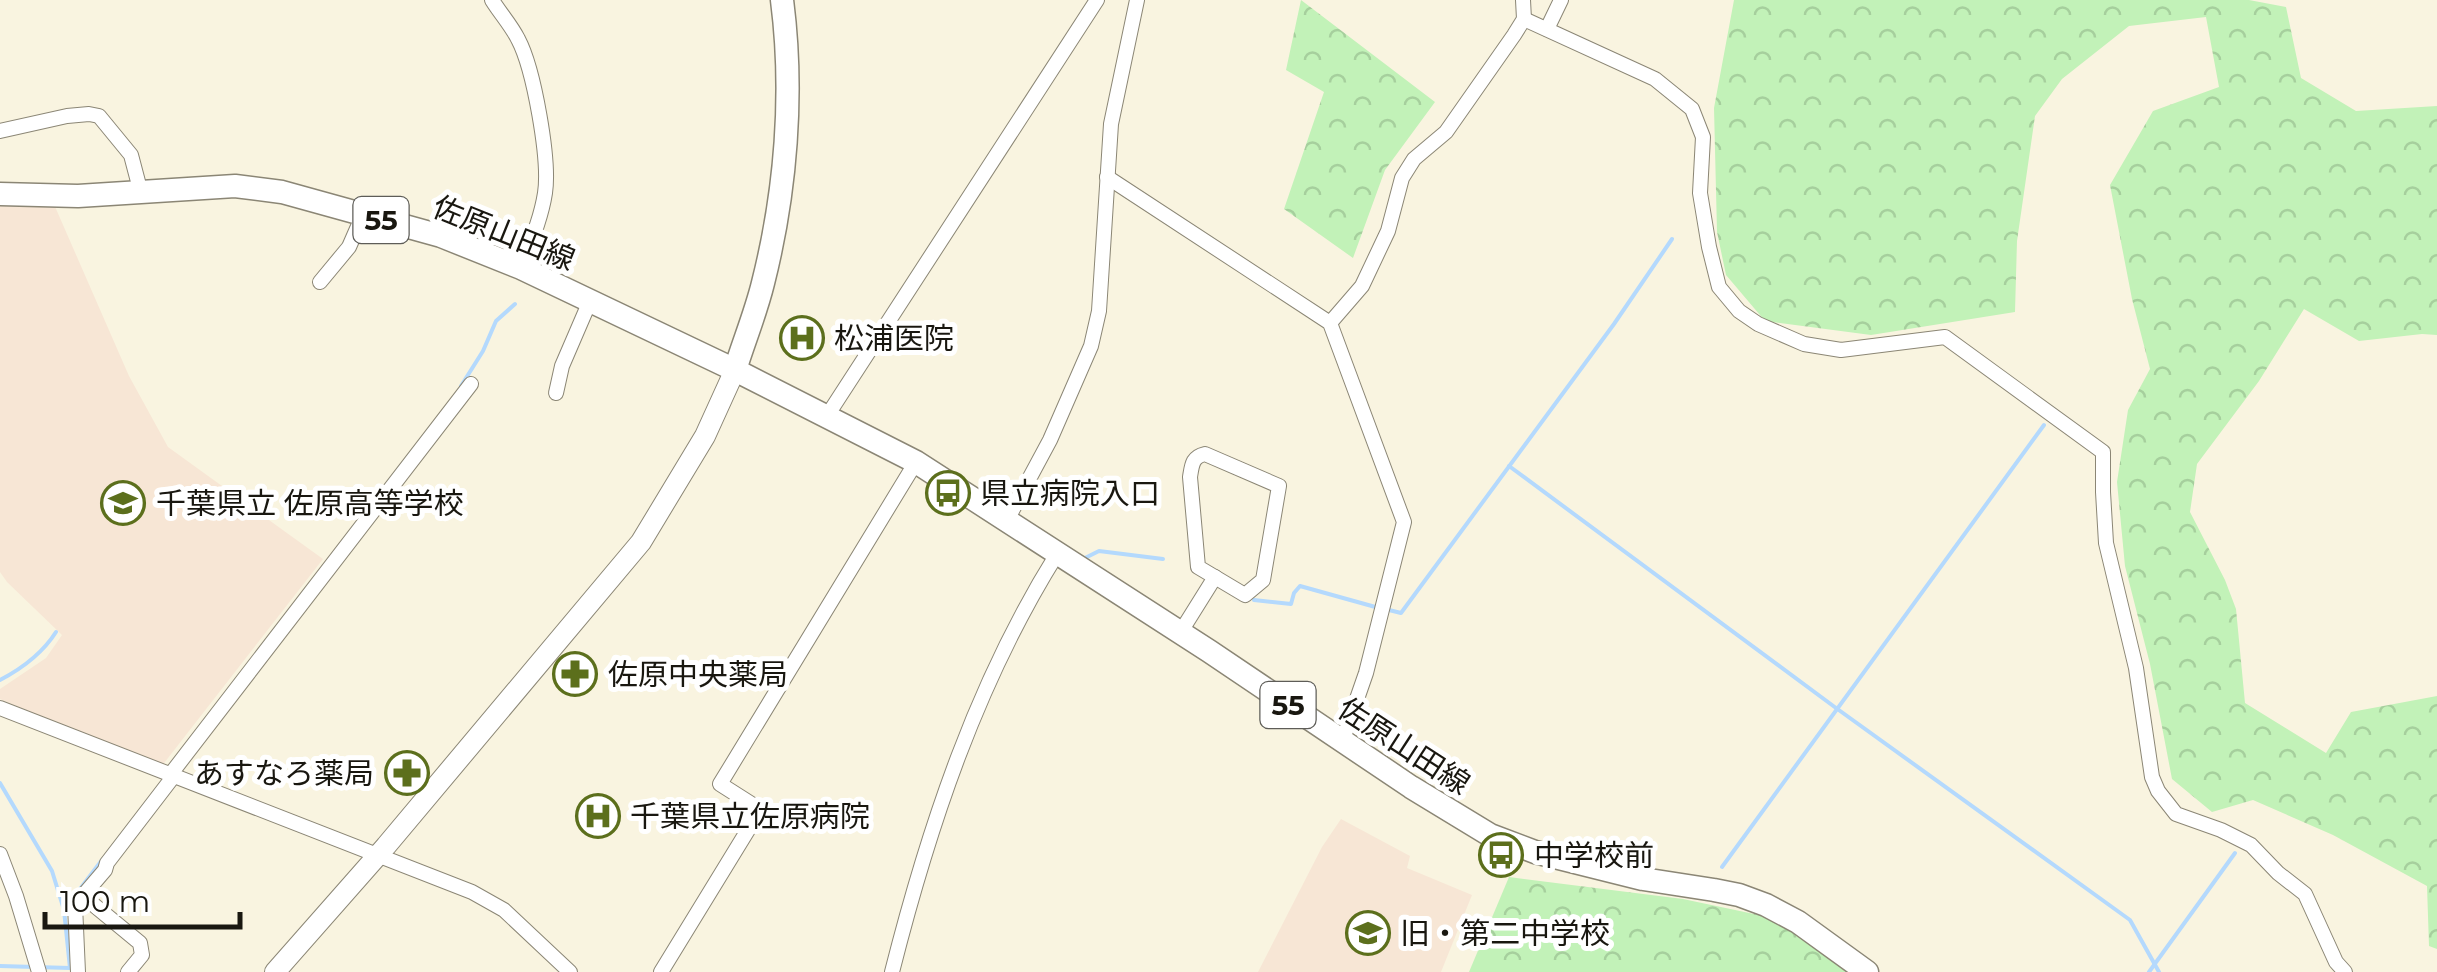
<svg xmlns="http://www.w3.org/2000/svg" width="2437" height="972" font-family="Montserrat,'Noto Sans JP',sans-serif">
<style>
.education{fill:#f7e6d5}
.forest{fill:url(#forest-crowns)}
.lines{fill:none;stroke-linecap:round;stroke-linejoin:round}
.stream{stroke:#b4d9fd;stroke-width:4}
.street-casing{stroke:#8b8675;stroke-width:16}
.secondary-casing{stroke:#8b8675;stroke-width:22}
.primary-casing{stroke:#8b8675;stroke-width:25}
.street{stroke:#fff;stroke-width:14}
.secondary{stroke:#fff;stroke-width:20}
.primary{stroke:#fff;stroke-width:22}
.labels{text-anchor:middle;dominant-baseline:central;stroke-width:10;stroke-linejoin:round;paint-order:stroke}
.shield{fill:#fff;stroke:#5e5d58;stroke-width:2.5}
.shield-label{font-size:28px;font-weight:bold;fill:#191710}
.street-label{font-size:30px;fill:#191710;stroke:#fff}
.poi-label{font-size:30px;fill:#191710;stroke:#fff;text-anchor:start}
</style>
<defs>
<pattern id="forest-crowns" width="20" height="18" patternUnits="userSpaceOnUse" patternTransform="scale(2.5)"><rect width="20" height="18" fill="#c2f2b8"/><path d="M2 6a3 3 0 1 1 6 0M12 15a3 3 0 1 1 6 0" fill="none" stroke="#a6cf9d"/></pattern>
</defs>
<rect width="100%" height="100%" fill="#f9f4e0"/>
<g class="education">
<path d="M0,201l53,1 76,174 39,71 155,112 -162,208 -161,-68v-10l46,-31 16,-23 -55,-53 -7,-10z"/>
<path d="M1341,819l69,37 -3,12 65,27 -31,77h-183l64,-125z"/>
</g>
<g class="forest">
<path d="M1301,0l134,102 -50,68 -32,88 -69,-49 40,-117 -38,-22z"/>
<path d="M1734,0h515l37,7 15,71 55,33 81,-5v229l-15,-1 -63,7 -55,-32 -45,72 -62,83 -7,48 35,68 11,29 9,94 81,50 25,-41 86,-16v253l-8,-3 -2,-60 -94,-51 -80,-35 -41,12 -40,-33 -22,-115 -25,-98 -8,-84 11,-72 22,-41 -18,-70 -22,-114 43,-74 66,-24 -13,-70 -77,9 -67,53 -27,37 -18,125 -2,71 -144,23 -106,-14 -39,-46 -9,-43 -3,-124z"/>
<path d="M1509,877l174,22 90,19 79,54h-383z"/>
</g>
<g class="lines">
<g class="stream">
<path d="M461,386l22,-35 13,-30 19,-17"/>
<path d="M1509,466l327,242 294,212 29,52"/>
<path d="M1085,558l14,-7 64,8"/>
<path d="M1254,600l37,4 3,-11 6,-7 79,22"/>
<path d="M1389,610l12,3 213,-289 58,-85"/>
<path d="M0,680c23,-12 42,-26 56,-48"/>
<path d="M0,783l52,88 12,39"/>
<path d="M1722,867l322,-442"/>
<path d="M80,889l22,-29"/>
<path d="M0,966l70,2 -6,-58 7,-10"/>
<path d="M2149,972l86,-119"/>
</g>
<g class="street-casing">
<g id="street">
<path d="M492,0c8,13 19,25 26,39 16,30 32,121 27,154 -4,26 -15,51 -24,75"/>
<path d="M1524,19l131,60 37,30 11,28 -3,56 9,54 10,40 20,24 19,13 46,20 37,6 104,-13 158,115v40l3,51 30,125 16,109 6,14 18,23 45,16 30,15 27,28 27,21 31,68 9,10"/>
<path d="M1547,29l14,-29"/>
<path d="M0,131l67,-15 22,-2 10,2 32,39 10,38"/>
<path d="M1107,177l223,146 74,199 -38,151 -24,69"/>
<path d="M320,282l29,-35 14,-32"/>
<path d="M1330,323l32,-37 26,-55 14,-53 12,-19 32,-27 68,-97 10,-16 -1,-19"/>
<path d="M556,393l6,-27 28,-65"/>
<path d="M827,416l270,-416"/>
<path d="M1205,454l74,32 -16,94 -18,15 -47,-28 -8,-90c2,-12 2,-20 15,-23z"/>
<path d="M1006,522l44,-82 41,-94 8,-35 12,-187 26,-124"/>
<path d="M1180,633l35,-56"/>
<path d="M0,708l472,184 32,18 66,62"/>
<path d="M170,775l301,-391"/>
<path d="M0,854l16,42 23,76"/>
<path d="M83,896l57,47 2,12 -14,17"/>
<path d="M78,972l-3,-67 30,-35 2,-7 66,-86"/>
<path d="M661,972l90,-147 2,-20 -33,-21 196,-322"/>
<path d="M892,972c37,-146 85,-290 165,-418"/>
</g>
</g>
<g class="secondary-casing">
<path id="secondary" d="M275,972l111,-126 255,-304 64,-106 30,-66"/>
</g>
<g class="primary-casing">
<g id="primary">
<path d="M0,194l78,2 157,-10 47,6 159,44 80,32 214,102 181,92 293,189 202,136 79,48 45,17 108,27 71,11 25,5 27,10 32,17 69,50"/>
<path d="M735,370c9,-29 21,-58 28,-87 23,-91 31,-190 19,-283"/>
</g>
</g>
<use href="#street" class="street"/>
<use href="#secondary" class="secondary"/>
<use href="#primary" class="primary"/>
</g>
<defs>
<g id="hospital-ring" transform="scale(2.25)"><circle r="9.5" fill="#fff" stroke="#5c6f1c" stroke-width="1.5"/><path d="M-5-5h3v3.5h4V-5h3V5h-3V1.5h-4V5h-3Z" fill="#5c6f1c"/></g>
<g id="bus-ring" transform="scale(2.25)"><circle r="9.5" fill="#fff" stroke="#5c6f1c" stroke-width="1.5"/><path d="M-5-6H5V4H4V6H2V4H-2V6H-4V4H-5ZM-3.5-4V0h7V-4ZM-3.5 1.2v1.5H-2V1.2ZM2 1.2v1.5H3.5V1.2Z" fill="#5c6f1c"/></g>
<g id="school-ring" transform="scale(2.25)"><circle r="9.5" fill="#fff" stroke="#5c6f1c" stroke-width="1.5"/><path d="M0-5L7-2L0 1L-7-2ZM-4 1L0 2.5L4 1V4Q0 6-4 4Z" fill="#5c6f1c"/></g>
<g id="pharmacy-ring" transform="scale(2.25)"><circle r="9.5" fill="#fff" stroke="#5c6f1c" stroke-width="1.5"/><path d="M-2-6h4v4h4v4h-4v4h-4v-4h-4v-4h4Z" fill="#5c6f1c"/></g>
</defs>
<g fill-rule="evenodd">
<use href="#hospital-ring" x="802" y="338"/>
<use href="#bus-ring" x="948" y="493"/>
<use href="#school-ring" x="123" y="503"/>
<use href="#pharmacy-ring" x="575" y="674"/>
<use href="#pharmacy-ring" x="407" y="773"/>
<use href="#hospital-ring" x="598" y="816"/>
<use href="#bus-ring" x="1501" y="855"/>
<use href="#school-ring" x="1368" y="933"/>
</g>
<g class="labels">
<g class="shield">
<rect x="353.5" y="197" width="55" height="46" rx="8"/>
<rect x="1260.5" y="682" width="55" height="46" rx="8"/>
</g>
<g class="shield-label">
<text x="381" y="220">55</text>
<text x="1288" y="705">55</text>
</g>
<g class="street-label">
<text transform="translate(504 233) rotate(22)">佐原山田線</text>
<text transform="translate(1404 746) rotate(33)">佐原山田線</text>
</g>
<g class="poi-label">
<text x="834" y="338">松浦医院</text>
<text x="980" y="493">県立病院入口</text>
<text x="156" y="503">千葉県立 佐原高等学校</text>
<text x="608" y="674">佐原中央薬局</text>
<text x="374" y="773" text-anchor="end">あすなろ薬局</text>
<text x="630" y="816">千葉県立佐原病院</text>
<text x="1534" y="855">中学校前</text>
<text x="1400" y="933">旧・第二中学校</text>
</g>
</g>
<path d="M45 912v15h195v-15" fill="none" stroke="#191710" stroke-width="5"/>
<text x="60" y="912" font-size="30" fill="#191710" stroke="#ffffff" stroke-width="8" paint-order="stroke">100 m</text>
</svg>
